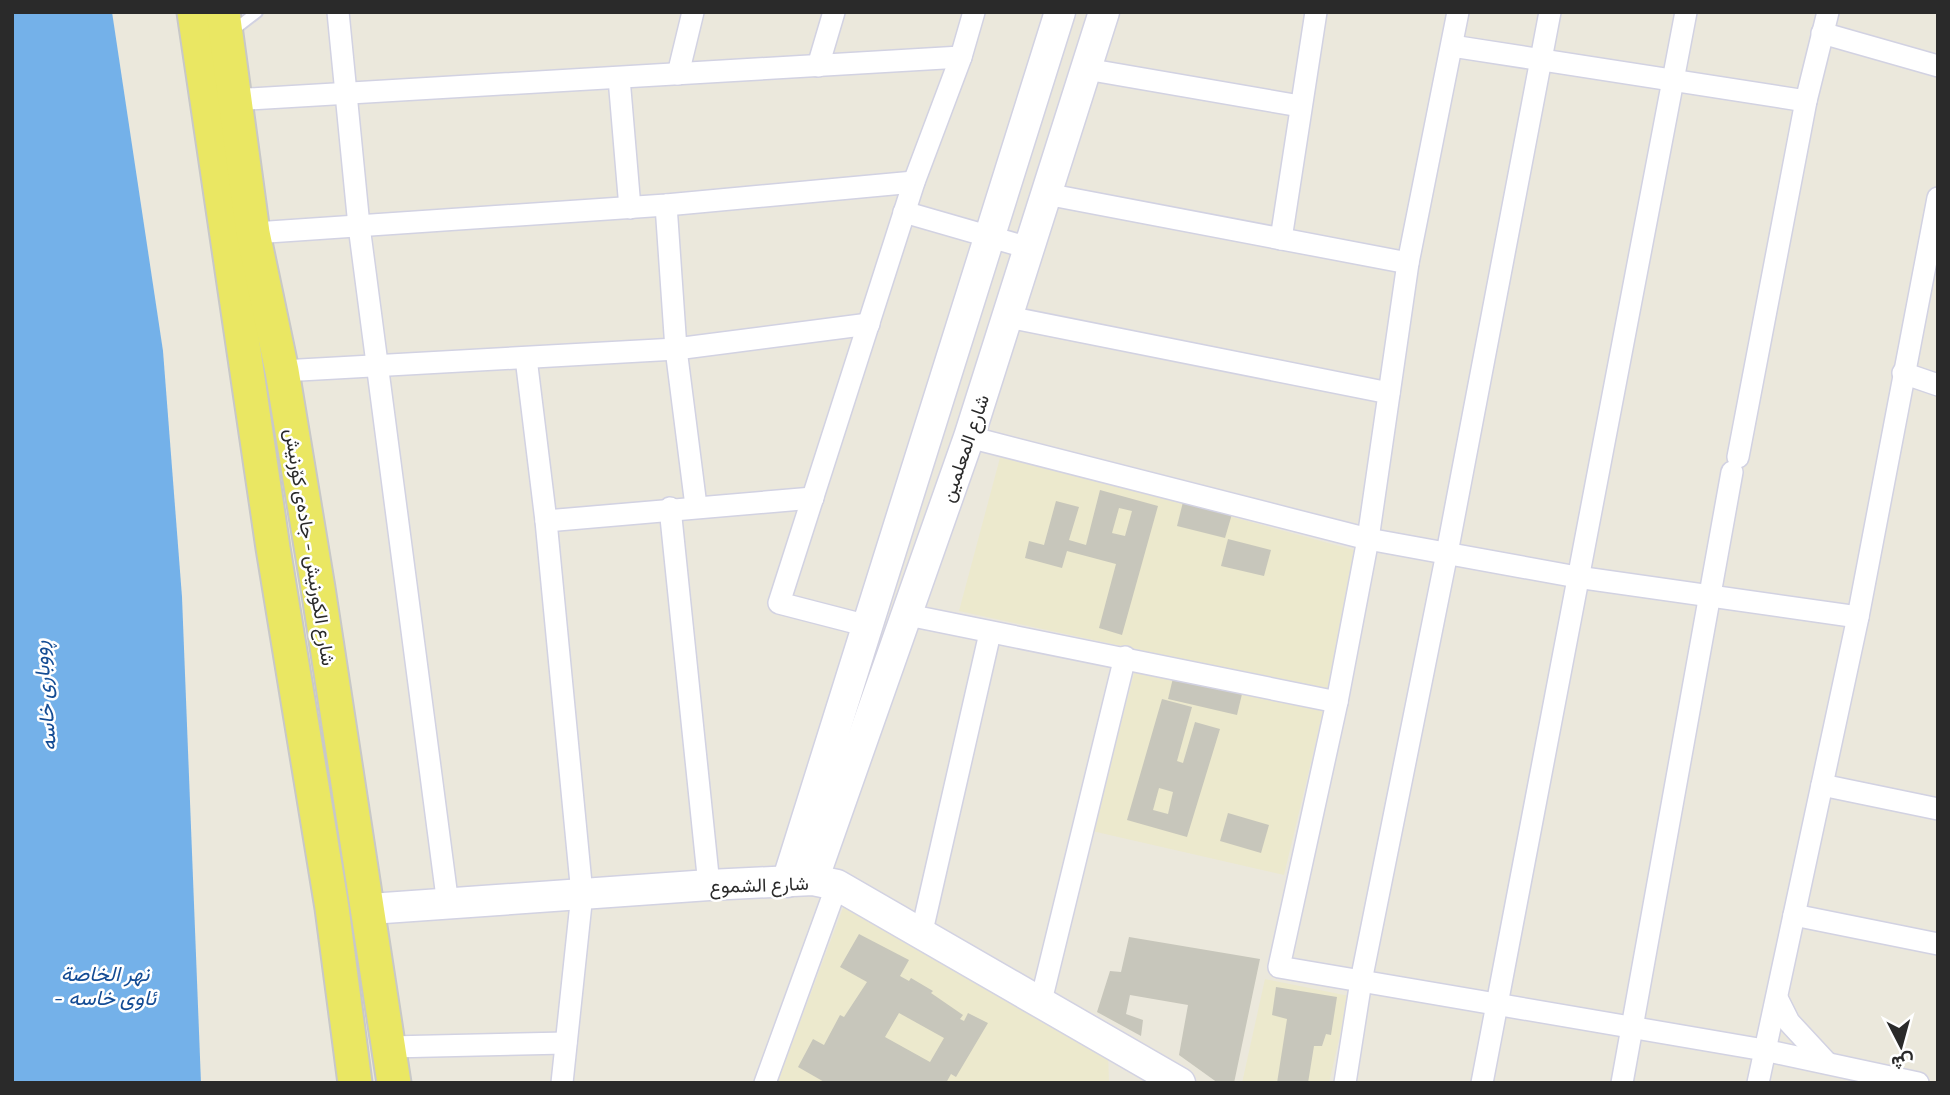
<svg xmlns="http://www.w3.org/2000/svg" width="1950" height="1095" font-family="'Exo 2',Vazirmatn,sans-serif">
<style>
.education{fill:#ece9cd}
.water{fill:#74b1e9}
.building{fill:#c7c6bb;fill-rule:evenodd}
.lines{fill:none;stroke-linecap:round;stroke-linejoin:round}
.lane-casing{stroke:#d2d2e2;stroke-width:14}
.street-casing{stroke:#d2d2e2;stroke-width:24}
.secondary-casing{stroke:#d2d2e2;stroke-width:33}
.primary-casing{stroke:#c8c8c8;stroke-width:37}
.lane{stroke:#fff;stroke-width:10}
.street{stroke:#fff;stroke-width:21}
.secondary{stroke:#fff;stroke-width:30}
.primary{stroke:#eae763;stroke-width:33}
.labels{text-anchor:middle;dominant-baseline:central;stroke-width:5;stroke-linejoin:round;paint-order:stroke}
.street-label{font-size:19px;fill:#2a2a2a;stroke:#fff}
.water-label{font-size:21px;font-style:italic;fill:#144c94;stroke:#fff}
</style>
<rect width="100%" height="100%" fill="#ebe8dc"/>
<g class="education">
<path d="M1001,454l360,98 -31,139 -371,-80z"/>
<path d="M1136,666l188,42 -40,167 -192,-44z"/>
<path d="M846,900l262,152 1,31h-332z"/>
<path d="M1265,979l84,17 -20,87h-87z"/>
</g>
<path class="water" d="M12,12h100l51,339 19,246 19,486h-189z"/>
<g class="building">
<path d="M1100,490l58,16 -36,129 -23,-7 17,-64 -49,-13 -5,17 -37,-10 4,-17 15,4 12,-44 23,6 -10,33 17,5zM1119,508l13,3 -7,25 -13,-3z"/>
<path d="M1183,502l49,12 -7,24 -48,-12z"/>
<path d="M1228,539l43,11 -7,26 -43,-10z"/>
<path d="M1173,678l69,16 -5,21 -69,-16z"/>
<path d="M1162,699l30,8 -15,54 6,2 12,-41 25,7 -33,108 -60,-17zM1159,788l14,4 -5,22 -15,-4z"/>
<path d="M1228,813l41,12 -8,28 -41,-12z"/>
<path d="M859,934l50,26 -9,16 9,5 2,-3 22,13 -2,2 32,22 -3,4 4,2 4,-8 20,10 -32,54 -5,-3 -5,9h-120l-28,-16 15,-28 11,6 16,-30 4,2 23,-35 -27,-15zM899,1013l45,25 -14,24 -45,-25z"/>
<path d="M1129,937l131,22 -26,124h-16l-39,-28 9,-50 -58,-10 -4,19 17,6 -2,16 -44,-24 13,-41 11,1z"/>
<path d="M1276,987l61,10 -6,38 -5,-1 -4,12h-8l-6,37h-31l10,-64 -15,-4z"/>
</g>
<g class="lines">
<g class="lane-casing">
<path id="lane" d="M231,32l26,-20"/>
</g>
<g class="street-casing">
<g id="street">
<path d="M338,12l21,214 89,679"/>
<path d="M1458,12l-50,251 -40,276 -31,163 -58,265 485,83 154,33"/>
<path d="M1822,33l116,33"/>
<path d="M1452,46l354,55"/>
<path d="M818,66l16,-54"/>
<path d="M1086,69l214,37"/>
<path d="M678,74l15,-62"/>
<path d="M619,78l11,130"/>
<path d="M232,100l729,-43"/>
<path d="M1046,194l362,69"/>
<path d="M666,205l10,144 20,157"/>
<path d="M904,212l125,36"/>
<path d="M253,233l413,-28 248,-23"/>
<path d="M1281,239l35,-227"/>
<path d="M1008,317l381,76"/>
<path d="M526,358l20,163 36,373 -20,189"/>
<path d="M282,371l394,-22 193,-25"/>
<path d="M1903,373l35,12"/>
<path d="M969,437l399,102 209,38 281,40"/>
<path d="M1738,457l68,-356 22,-89"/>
<path d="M670,508l39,377"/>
<path d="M546,521l267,-23"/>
<path d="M908,615l429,87"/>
<path d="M868,626l-89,-23 135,-421 47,-125 13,-45"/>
<path d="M1822,785l116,24"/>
<path d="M1794,915l144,29"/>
<path d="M922,931l68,-298"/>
<path d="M1777,998l12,24 37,40"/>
<path d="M1041,1001l84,-344"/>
<path d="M390,1047l176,-4"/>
<path d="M765,1083l72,-198"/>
<path d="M1345,1083l16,-102 86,-428 103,-541"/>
<path d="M1482,1083l204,-1071"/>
<path d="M1622,1083l110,-611"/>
<path d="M1758,1083l100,-466 80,-419"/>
</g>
</g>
<g class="secondary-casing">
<g id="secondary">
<path d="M813,880l156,-443 135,-425"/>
<path d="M787,882l273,-870"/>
<path d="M370,909l339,-24 104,-5 24,5 343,198"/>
</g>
</g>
<g class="primary-casing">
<g id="primary">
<path d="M194,12l79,536 59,360 23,175"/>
<path d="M223,12l30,221 29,138 36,217 76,495"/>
</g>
</g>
<use href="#lane" class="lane"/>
<use href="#street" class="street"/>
<use href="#secondary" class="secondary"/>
<use href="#primary" class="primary"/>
</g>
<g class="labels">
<g class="street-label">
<text transform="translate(964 448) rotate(-71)">شارع المعلمين</text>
<text transform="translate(311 547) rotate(81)">شارع الكورنيش - جادەی کۆرنیش</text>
<text transform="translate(759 884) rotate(-2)">شارع الشموع</text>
</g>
<g class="water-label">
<text transform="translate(43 696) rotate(-95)">ڕووباری خاسە</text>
<text x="105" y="972">نهر الخاصة<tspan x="105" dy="24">- ئاوی خاسە</tspan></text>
</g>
</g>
<rect width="1950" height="1095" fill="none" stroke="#2a2a2a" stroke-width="28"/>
<g transform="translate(1901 1046) rotate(174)" stroke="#ffffff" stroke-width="5" paint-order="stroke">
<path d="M0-5L12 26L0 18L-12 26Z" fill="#2a2a2a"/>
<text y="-10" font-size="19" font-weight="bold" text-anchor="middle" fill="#2a2a2a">ش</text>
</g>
</svg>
